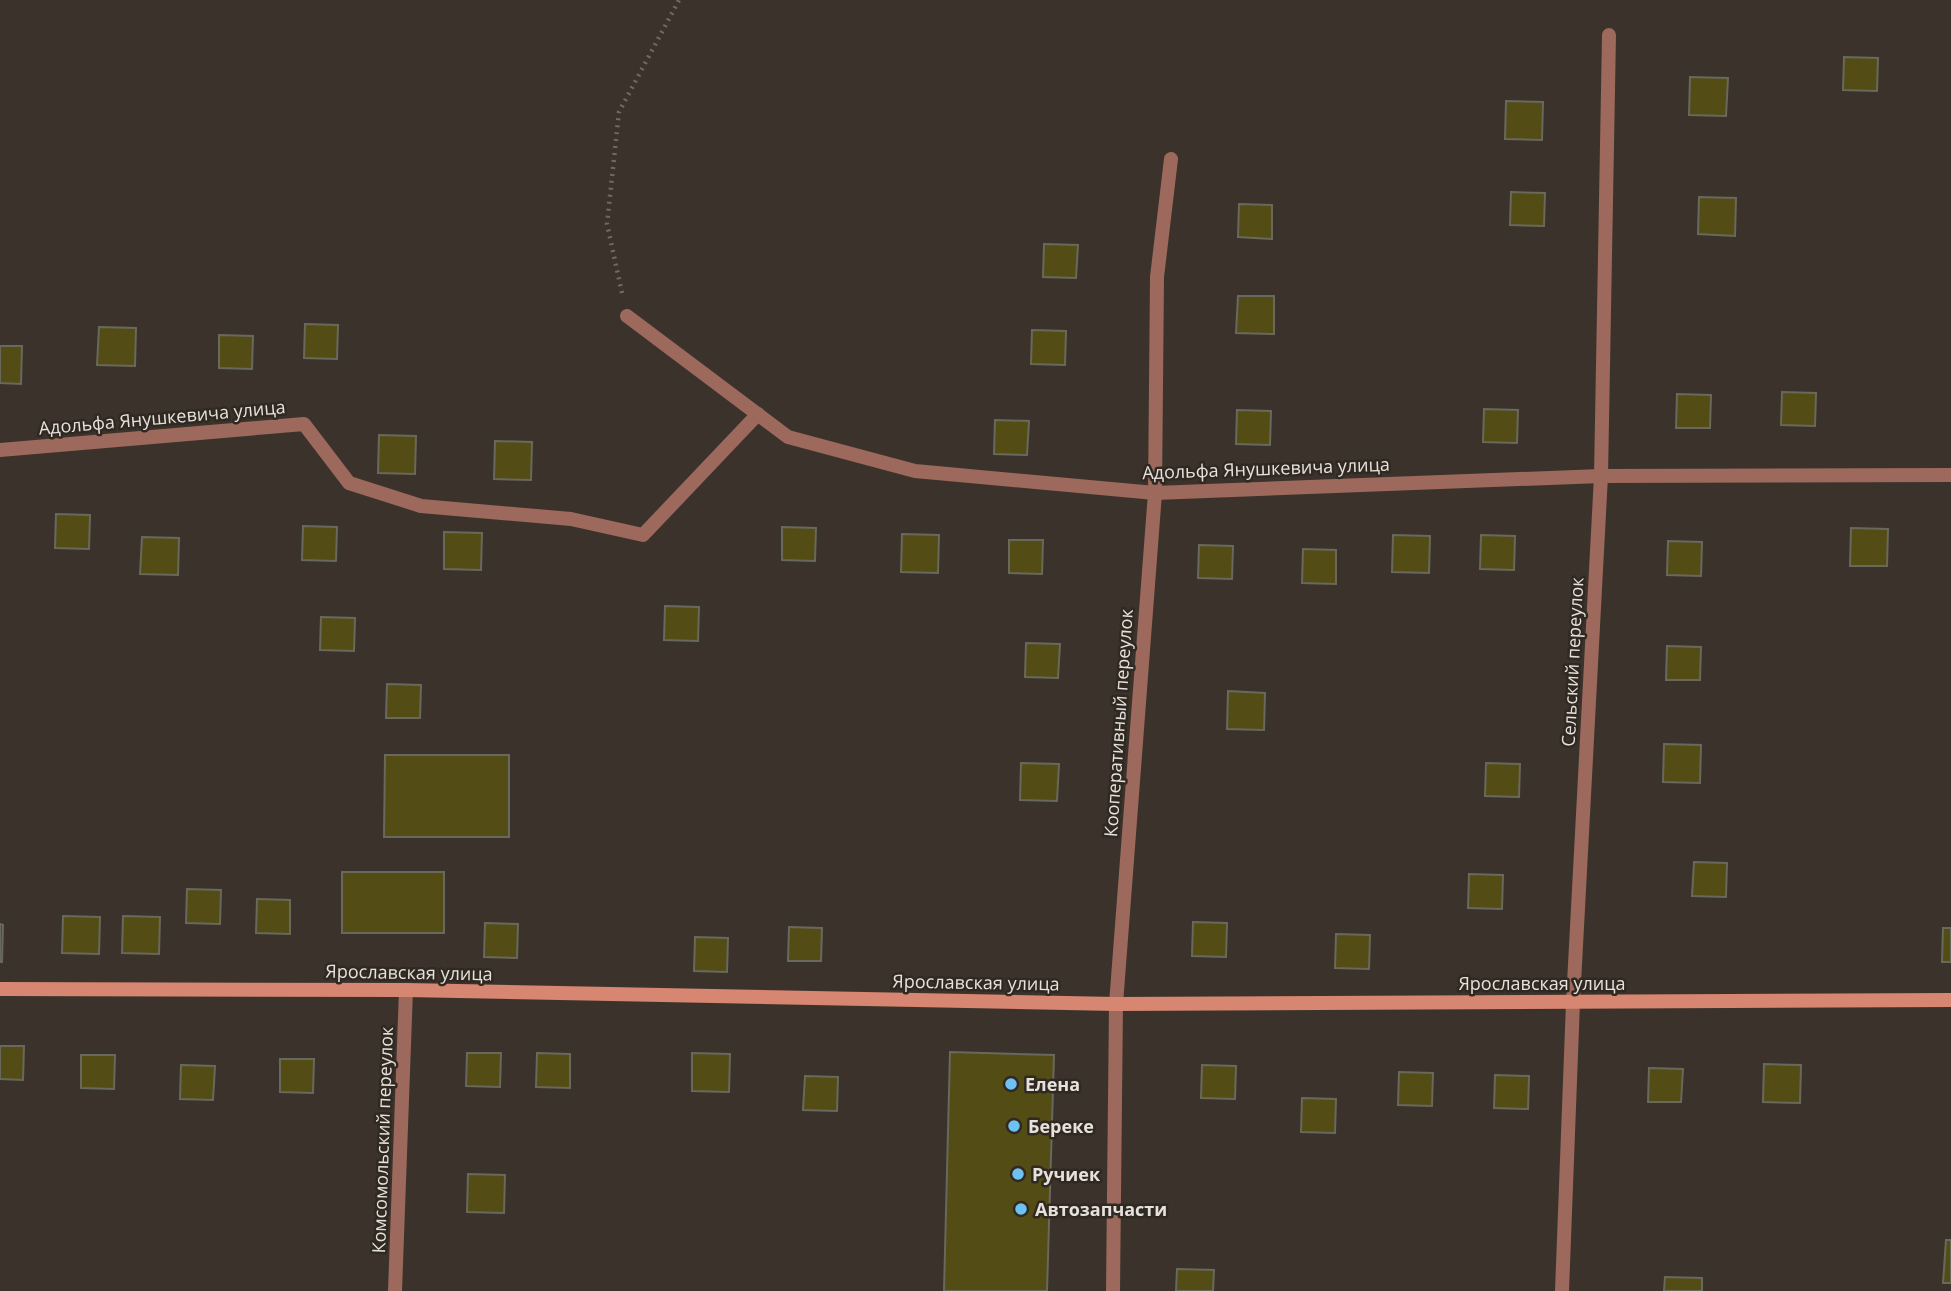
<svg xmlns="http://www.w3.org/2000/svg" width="1951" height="1291" font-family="'Open Sans',sans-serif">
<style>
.building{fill:#534c14;stroke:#69685d;stroke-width:2}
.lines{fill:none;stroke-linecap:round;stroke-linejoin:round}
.path{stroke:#706962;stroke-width:4.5;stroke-dasharray:2 5;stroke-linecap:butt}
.lane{stroke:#9c695c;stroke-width:14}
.secondary{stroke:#d68671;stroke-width:14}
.poi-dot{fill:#6dc2f3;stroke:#302921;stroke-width:2.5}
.labels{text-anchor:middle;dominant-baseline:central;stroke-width:5;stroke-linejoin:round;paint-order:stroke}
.street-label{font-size:18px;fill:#e6e1dc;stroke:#302921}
.poi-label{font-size:18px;font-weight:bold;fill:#e6e1dc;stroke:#302921;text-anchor:start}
</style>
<rect width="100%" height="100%" fill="#3b332b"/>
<g class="building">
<path d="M1844,57l34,1 -1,33 -34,-1z"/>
<path d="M1690,77l38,1 -2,38 -37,-1z"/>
<path d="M1506,101l37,1 -1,38 -37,-1z"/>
<path d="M1511,192l34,1 -1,33 -34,-1z"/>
<path d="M1699,197l37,1 -1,38 -37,-2z"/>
<path d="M1239,204l33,1v34l-34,-2z"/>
<path d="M1044,244l34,1 -2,33 -33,-1z"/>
<path d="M1238,296h36v38l-38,-1z"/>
<path d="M305,324l33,1 -1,34 -33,-1z"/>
<path d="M99,327l37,1 -1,38 -38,-1z"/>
<path d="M1032,330l34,1 -1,34 -34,-1z"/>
<path d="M219,335l34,1 -1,33 -33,-1z"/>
<path d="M0,346h22l-1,38 -21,-1z"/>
<path d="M1782,392l34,1 -1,33 -34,-1z"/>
<path d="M1677,394l34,1 -1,33h-34z"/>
<path d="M1484,409l34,1 -1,33 -34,-1z"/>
<path d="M1237,410l34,1 -1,34 -34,-1z"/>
<path d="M995,420l34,1 -2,34 -33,-1z"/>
<path d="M379,435l37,1 -1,38 -37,-1z"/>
<path d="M495,441l37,1 -1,38 -37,-1z"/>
<path d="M56,514l34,1 -1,34 -34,-1z"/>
<path d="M303,526l34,1 -1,34 -34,-1z"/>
<path d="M782,527l34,1 -1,33 -33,-1z"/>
<path d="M1851,528l37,1 -1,37h-37z"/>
<path d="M444,532l38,1 -1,37 -37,-1z"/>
<path d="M902,534l37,1 -1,38 -37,-1z"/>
<path d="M1393,535l37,1 -1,37 -37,-1z"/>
<path d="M1481,535l34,1 -1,34 -34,-1z"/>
<path d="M142,537l37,1 -1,37 -38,-1z"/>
<path d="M1009,540h34l-1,34 -33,-1z"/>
<path d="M1668,541l34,1 -1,34 -34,-1z"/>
<path d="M1199,545l34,1 -1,33 -34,-1z"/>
<path d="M1303,549l33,1v34l-34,-1z"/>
<path d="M665,606l34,1 -1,34 -34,-1z"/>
<path d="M321,617l34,1 -1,33 -34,-1z"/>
<path d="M1026,643l34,1 -2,34 -33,-1z"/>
<path d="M1667,646l34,1 -1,33h-34z"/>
<path d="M387,684l34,1 -1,33h-34z"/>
<path d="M1228,691l37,2 -1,37 -37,-1z"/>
<path d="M1664,744l37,1 -1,38 -37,-1z"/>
<path d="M385,755h124v82h-125z"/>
<path d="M1021,763l38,1 -2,37 -37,-1z"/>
<path d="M1486,763l34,1 -1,33 -34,-1z"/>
<path d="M1694,862l33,1 -1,34 -34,-1z"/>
<rect x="342" y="872" width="102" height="61"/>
<path d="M1469,874l34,1 -1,34 -34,-1z"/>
<path d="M187,889l34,1 -1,34 -34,-1z"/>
<path d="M257,899l33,1v34l-34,-1z"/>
<path d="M63,916l37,1 -1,37 -37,-1z"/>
<path d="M123,916l37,1 -1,37 -37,-1z"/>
<path d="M1193,922l34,1 -1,34 -34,-1z"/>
<path d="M485,923l33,1 -1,34 -33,-1z"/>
<path d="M0,924l3,1 -1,37h-2z"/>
<path d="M789,927l33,1 -1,33h-33z"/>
<path d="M1943,928h8v34h-9z"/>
<path d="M1336,934l34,1 -1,34 -34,-1z"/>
<path d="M695,937l33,1 -1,34 -33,-1z"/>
<path d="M0,1046h24l-1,34 -23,-1z"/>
<path d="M950,1052l104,3 -7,236h-103z"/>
<path d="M467,1053h34l-1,34 -34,-1z"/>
<path d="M537,1053l33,1v34l-34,-1z"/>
<path d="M692,1053l38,1 -1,38 -37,-1z"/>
<path d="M81,1055h34l-1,34 -33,-1z"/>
<path d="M280,1059h34l-1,34 -33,-1z"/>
<path d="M1764,1064l37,1 -1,38 -37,-1z"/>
<path d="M181,1065l34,1 -2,34 -33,-1z"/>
<path d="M1202,1065l34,1 -1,33 -34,-1z"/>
<path d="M1649,1068l34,1 -2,33h-33z"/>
<path d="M1399,1072l34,1 -1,33 -34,-1z"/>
<path d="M1495,1075l34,1 -1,33 -34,-1z"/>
<path d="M805,1076l33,1 -1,34 -34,-1z"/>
<path d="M1302,1098l34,1 -1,34 -34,-1z"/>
<path d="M468,1174l37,1 -1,38 -37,-1z"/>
<path d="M1946,1240h5v43h-8z"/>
<path d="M1177,1269l37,1 -1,21h-37z"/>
<path d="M1665,1277l37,1v13h-38z"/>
</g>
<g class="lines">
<path class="path" d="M622,293l-15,-69 12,-112 60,-112"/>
<g class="lane">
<path d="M627,316l161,121 127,34 240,22 446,-17 350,-1"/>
<path d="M0,450l304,-26 45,59 72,23 150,13 72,16 115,-121"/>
<path d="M395,1291l11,-301"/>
<path d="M1113,1291l3,-287 39,-511 2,-216 14,-118"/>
<path d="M1562,1291l11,-289 28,-526 8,-441"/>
</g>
<path class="secondary" d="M0,989l406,1 710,14 835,-4"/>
</g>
<g class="poi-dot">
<circle cx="1011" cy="1084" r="7"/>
<circle cx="1014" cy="1126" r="7"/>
<circle cx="1018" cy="1174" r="7"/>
<circle cx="1021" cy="1209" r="7"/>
</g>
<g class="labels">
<g class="street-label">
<text transform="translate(162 417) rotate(-5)">Адольфа Янушкевича улица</text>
<text transform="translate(1266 468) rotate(-2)">Адольфа Янушкевича улица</text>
<text transform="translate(1572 662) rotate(-87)">Сельский переулок</text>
<text transform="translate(1118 723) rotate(-86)">Кооперативный переулок</text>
<text transform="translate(409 972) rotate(1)">Ярославская улица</text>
<text transform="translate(976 982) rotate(1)">Ярославская улица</text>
<text x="1542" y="983">Ярославская улица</text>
<text transform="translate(382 1140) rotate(-88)">Комсомольский переулок</text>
</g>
<g class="poi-label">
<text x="1025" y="1084">Елена</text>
<text x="1028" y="1126">Береке</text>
<text x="1032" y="1174">Ручиек</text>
<text x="1035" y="1209">Автозапчасти</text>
</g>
</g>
</svg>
